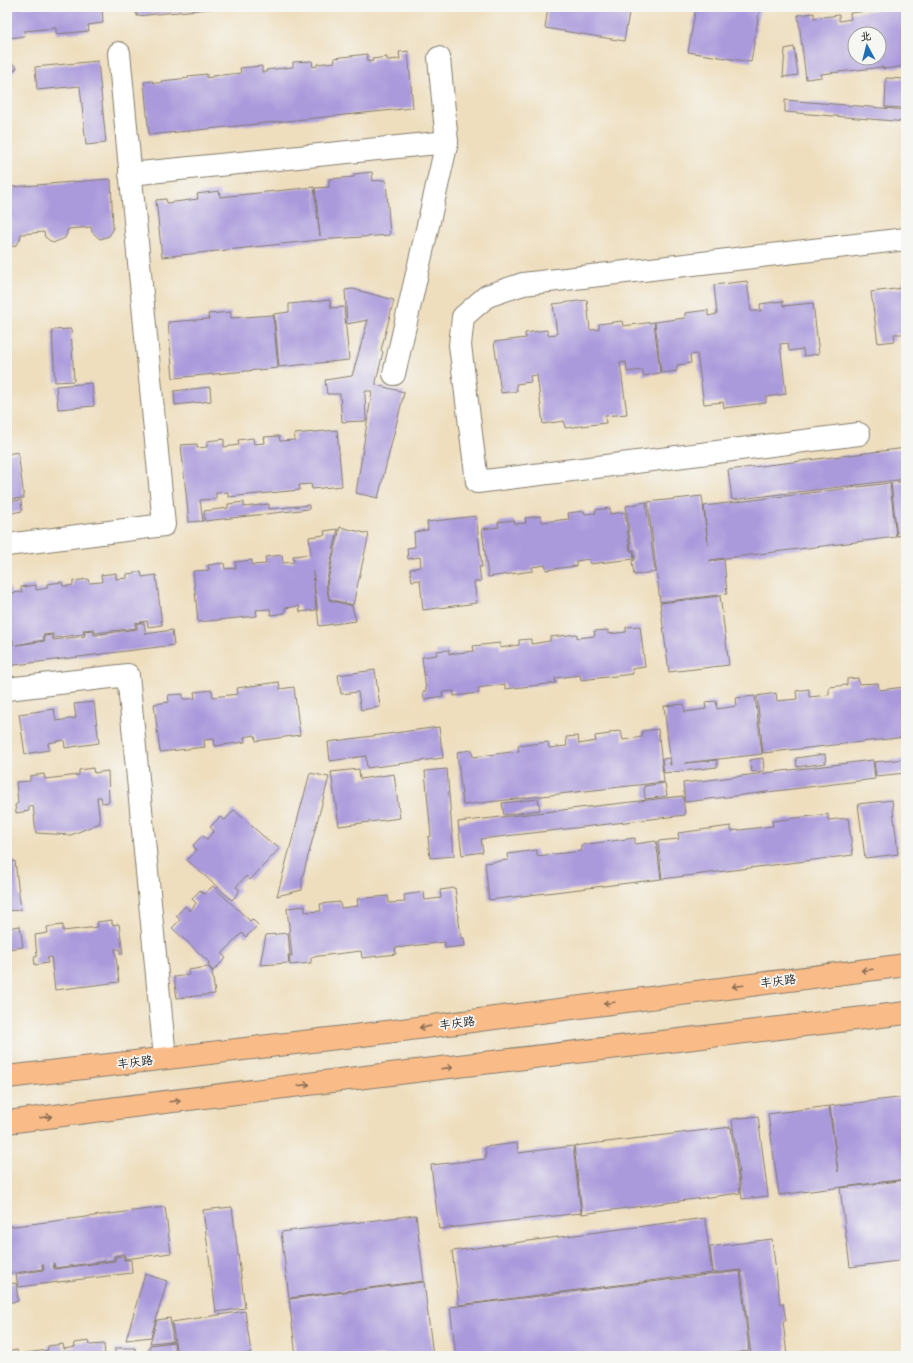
<svg xmlns="http://www.w3.org/2000/svg" width="913" height="1363" font-family="'Comic Neue','LXGW WenKai TC',sans-serif">
<style>
.building{fill:#aa9adc;fill-rule:evenodd}
.lines{fill:none;stroke-linecap:round;stroke-linejoin:round}
.minor-casing{stroke:#857d6d;stroke-width:24}
.major-casing{stroke:#857d6d;stroke-width:24}
.minor{stroke:#fff;stroke-width:22}
.major{stroke:#f9bc89;stroke-width:22}
.oneway{stroke:#8a6c52}
.labels{text-anchor:middle;dominant-baseline:central;stroke-width:3.5;stroke-linejoin:round;paint-order:stroke}
.street-label{font-size:12px;fill:#1c1c1c;stroke:#f6f6f2}
</style>
<rect width="100%" height="100%" fill="#f6f6f2"/>
<filter id="ink" filterUnits="userSpaceOnUse"><feTurbulence type="fractalNoise" baseFrequency=".025" numOctaves="2"/><feDisplacementMap in="SourceGraphic" scale="8" xChannelSelector="R" yChannelSelector="G"/><feConvolveMatrix kernelMatrix="1 2 1 2 8 2 1 2 1" color-interpolation-filters="sRGB"/></filter>
<filter id="wash" filterUnits="userSpaceOnUse"><feTurbulence type="fractalNoise" baseFrequency=".012" numOctaves="4" result="noise"/><feDisplacementMap in="SourceGraphic" scale="16" xChannelSelector="R" yChannelSelector="G"/><feGaussianBlur stdDeviation="0.9" result="paint"/><feColorMatrix in="noise" values="0 0 0 0 0 0 0 0 0 0 0 0 0 0 0 0 0 1.4 0 .05"/><feComposite in="paint" operator="in"/></filter>
<g filter="url(#wash)">
<rect width="100%" height="100%" fill="#eedebe"/>
<g id="blocks">
<g class="building">
<path d="M7,7h95l1,16 -15,2 1,6 -33,3v-6l-32,3 1,5 -16,2 -1,-6h-1z"/>
<path d="M136,7h82v1l-81,8z"/>
<path d="M548,7h82l-6,34 -79,-13z"/>
<path d="M696,7h64l-9,55 -63,-10z"/>
<path d="M875,7h31v59l-23,3v-2l-62,7 1,3 -16,2 -8,-64 16,-2v5l25,-3v6l12,-2 -1,-6 26,-3zM855,34h24v24h-24z"/>
<path d="M794,47l4,28 -15,2 2,-28z"/>
<path d="M408,51l5,57 -264,27 -5,-53 9,-1 1,2h7v-2l28,-3 -1,-2 19,-2v4l5,-1v-1l29,-3 -1,-5 22,-2v6h5l-1,-2 27,-3v-5l19,-1 1,6 4,-1v-2l18,-2 -1,-4 33,-4 1,8 5,-1 -1,-2 15,-2v3l13,-1 -1,-7z"/>
<path d="M7,60l10,7 -10,14z"/>
<path d="M98,61l8,82 -20,2 -6,-59 -43,4 -2,-23z"/>
<path d="M886,78l20,1v29l-21,-1z"/>
<path d="M7,99h1l1,12 -2,2z"/>
<path d="M785,100l121,10v12l-121,-10z"/>
<path d="M372,172l1,9 13,-1 4,55 -71,5 -157,17 -6,-57 10,-1 1,4 31,-4 -1,-5 22,-3 1,6 94,-10 6,49 -5,-48 14,-1v-8l25,-2v-3z"/>
<path d="M109,179l2,1 2,50 -4,6 -9,3 -8,-7 -1,-5 -23,2 -3,9 -12,5 -8,-6 -1,-5 -23,2 -1,6 -5,6 -8,1v-58l5,-2z"/>
<path d="M747,281l4,30h10l-1,-7 23,-3v5l30,-3 6,51 -15,2 -1,-7 -14,2 -1,-8 -8,1 6,50 -20,3v6l-42,5 -1,-6 -19,2 -7,-50 -7,1 1,8 -14,2v6l-16,2 -6,-51 30,-4v-5l23,-3v6l9,-2 -3,-29z"/>
<path d="M906,281v53h-12l1,7 -17,2 -7,-51 32,-4 -1,-6z"/>
<path d="M353,289l41,11 -13,50 2,2 -7,30v3l28,7v1l-26,105 -22,-5 16,-102h-6l-1,2 1,28 -24,1 -2,-28h-13l-2,-14 27,-4 16,-56 -21,4 -2,-34z"/>
<path d="M330,300l1,8 13,-1 5,53 -70,7 -5,-53 15,-2v-8z"/>
<path d="M587,300l3,30 9,-1v-5l23,-3 1,5 31,-4 6,51 -17,3v-6l-16,2 -1,-10 -6,1 7,51 -22,2 1,7 -41,5 -1,-7 -21,3 -6,-49 -7,1 1,6 -15,2 1,7 -16,2 -7,-51 32,-4 -1,-5 22,-3 1,5 9,-1 -4,-30z"/>
<path d="M231,312v6l42,-3 5,53 -105,10 -5,-56 41,-3 -1,-5z"/>
<path d="M71,329l3,52 -19,1 -3,-52z"/>
<path d="M92,383l2,23 -36,3 -2,-23z"/>
<path d="M210,387l1,14 -36,4 -1,-14z"/>
<path d="M337,430l5,56 -30,3 -1,-5 -12,1 1,5 -72,7v-5l-12,1v6l-16,1 3,21 -14,1 -8,-77 16,-1v4l10,-1v-6l17,-2v8l15,-2 -1,-5 15,-2 1,6 11,-1 -1,-6 15,-1 1,5 15,-1 -1,-6z"/>
<path d="M906,448v31l-174,21 -4,-30z"/>
<path d="M18,452l6,46 -14,1 1,6h-4v-51z"/>
<path d="M906,481v54l-9,1 -6,-53z"/>
<path d="M890,483l6,54 -186,23v1l14,-2 3,35 -67,8 -12,-100 54,-6 6,48 -4,-38z"/>
<path d="M21,500l1,11 -15,3v-7l5,-1v-5z"/>
<path d="M244,502v5l25,-3v5l40,-4v4l-104,12 -1,-10 24,-3v-4z"/>
<path d="M646,502l9,70 -21,3 -2,-14 3,-1 -1,-10h-3l-5,-44z"/>
<path d="M610,508v6l15,-2 5,39h3l1,8 -44,5 -1,-5 -13,2v5l-30,4v-5l-14,2 1,4 -45,6 -6,-48 17,-2 -1,-5 16,-2 1,4 11,-1 -1,-5 16,-2 1,6 27,-3 -1,-6 16,-2 1,3 11,-1 -1,-3z"/>
<path d="M476,516l6,51h-3l2,14 -7,1 3,21 -54,7 -3,-30 -8,1 -2,-12 11,-2 -1,-10 -12,2 -1,-11 8,-1 -1,-15 14,-2 -1,-8z"/>
<path d="M340,527l29,7 -16,71 -24,-6 -2,-15z"/>
<path d="M338,529l-12,55 3,16 23,6 4,15 -37,5 -6,-55 3,39 -16,2 -1,-6 -14,2v5l-14,2 -1,-6 -14,1 1,6 -59,6 -5,-51 16,-1 -1,-5 16,-2 1,6 11,-1 -1,-6 17,-2v5l14,-1 -1,-7 17,-2 1,8 11,-1 -1,-6 18,-2 -2,-17 16,-2 -1,-4z"/>
<path d="M141,572l1,5 14,-2 6,50 -14,2 -1,-6 -12,2 1,5 -41,5 -1,-4 -11,1 1,4 -31,4v-4l-10,1 1,5 -28,5 29,-4 -1,-5 8,-1 1,5 32,-4 -1,-5 9,-1 1,5 43,-6v-6h7l2,11 26,-4 2,15 -167,21v-25l5,-1 1,5v-6h-6v-50l3,-1 1,5 11,-1 -1,-5 15,-2v5l6,-1 5,-1v-4l15,-2 1,4h5l5,-1v-4l15,-2 1,4 13,-1 -1,-7 15,-2v6l11,-1v-4z"/>
<path d="M720,596l9,69 -60,7 -9,-69z"/>
<path d="M640,626l5,41 -13,2 1,5 -52,6 -1,-5 -25,3 1,5 -51,6v-5l-27,4 1,5 -25,3v-5l-12,1 1,4 -19,3 -1,-7 3,-1 -4,-34 15,-2 -1,-4 13,-1v4l25,-3 -1,-5 27,-3v5l19,-3v-5l12,-1v5l19,-3v-4l27,-3v4l18,-2 -1,-5 14,-1v4l18,-2v-5z"/>
<path d="M375,670l5,37 -19,3 -3,-18 -17,2 -3,-19z"/>
<path d="M858,678l1,6 19,-1 1,7 26,-3 1,50 -143,16 -6,-57 19,-3 1,8 20,-2 -1,-8 13,-2v8l20,-2v-8l18,-2v-6z"/>
<path d="M279,682l1,7 14,-2 6,48 -44,6 -1,-6 -11,2 1,5 -30,4 -1,-7 -10,1 1,7 -45,5 -6,-48 15,-2 -1,-7 15,-1v5h6l6,-1 -1,-6 18,-2 1,7 25,-3 -1,-6z"/>
<path d="M755,696l7,58 -77,9 32,-3v7l-53,6 -2,-14 7,-1 1,7h1l-7,-59 20,-2 1,8 21,-3 -1,-7 11,-1 1,8 20,-3 -1,-8z"/>
<path d="M94,702l5,41 -34,5 -1,-8 -16,3 1,7 -24,4 -6,-40 35,-5 2,12 20,-3 -2,-14z"/>
<path d="M439,727l4,31 -76,10 -1,-12 -36,5 -2,-19z"/>
<path d="M658,729l6,53 -201,23 -6,-53 15,-2 1,7 46,-6 -1,-5 30,-4 1,6 18,-2 -1,-9 12,-1 1,8 17,-3 -1,-5 15,-2v-2l11,-1 2,9 19,-3v-6z"/>
<path d="M825,754l1,9 -29,4 -1,-9z"/>
<path d="M763,758l1,13 -12,1 -2,-12z"/>
<path d="M906,759v14l-30,3 -2,-14z"/>
<path d="M873,760l2,19 -190,23 -2,-19z"/>
<path d="M93,768l1,5 14,-2 1,31 -7,1 -1,-6h-4l3,26 -29,12 -35,-2 -3,-28 -4,1v5l-13,2 -1,-8 3,-2 -2,-21 14,-1v-5l14,-2 1,5 34,-4v-5z"/>
<path d="M359,769l1,10 34,-5 6,44 -61,8 -8,-54z"/>
<path d="M447,769l7,87 -24,2 -2,-21 3,-1 -6,-65z"/>
<path d="M310,773l19,4 -27,102v11l-25,6z"/>
<path d="M665,783l2,13 -22,3 -1,-13z"/>
<path d="M683,796l2,19 -204,24 2,13 -21,3 -4,-33z"/>
<path d="M538,799l2,11 -36,5 -2,-12z"/>
<path d="M892,800l6,54 -33,4 -7,-54z"/>
<path d="M234,810l38,34 2,-1 6,5 -30,32 -4,-4 -10,11 3,2v3l-7,8 -45,-40 9,-10 -3,-5 9,-9 5,3 7,-8 -4,-4 10,-10 5,3z"/>
<path d="M828,814v6l20,-2 5,37 -191,24 -4,-38 21,-2 -1,-6 53,-7v5l42,-5 -1,-5z"/>
<path d="M635,838v6l21,-3 5,38 -172,21 -4,-37 23,-3 -1,-6 30,-4v6l45,-5 -1,-6z"/>
<path d="M15,861l6,49 -14,1v-49z"/>
<path d="M213,886l37,35 2,-2 6,6 -12,12 -4,-4 -4,4 -16,17 4,4 -13,13 -5,-6 2,-2 -38,-35 8,-8 -4,-4 9,-10 5,5 6,-8 -4,-4 8,-9 4,4z"/>
<path d="M455,888l6,50h3l1,8 -20,2v-6l-50,6 1,6 -34,4 -1,-7 -50,6v6l-21,2 -1,-9h3l-5,-48 18,-2v6l16,-1 -1,-7 20,-2 1,6 17,-2 -1,-7 31,-3 1,7 16,-1 -1,-7 20,-3 1,8 16,-2 -1,-8z"/>
<path d="M112,920v5l7,-1 4,30h-3v-5h-5l4,33 -64,8 -4,-33 -4,1 1,5 -13,2 -1,-8h3l-2,-22 13,-2 -1,-6 16,-2v6l35,-4 -1,-5z"/>
<path d="M20,926l3,21 -16,2v-21z"/>
<path d="M288,933l2,22h-2l1,8 -29,2 6,-30z"/>
<path d="M208,967l4,4 3,23 -38,4 -3,-21 15,-2 -1,-5z"/>
<path d="M906,1097v82l-127,16 -11,-81 61,-8 9,66 -8,-66z"/>
<path d="M758,1116l10,80 -26,3 -10,-80z"/>
<path d="M731,1127l9,66 -158,21 -8,-68z"/>
<path d="M517,1143l1,10 55,-7 8,67 -142,16 -8,-64 55,-6 -1,-12z"/>
<path d="M906,1180v80l-56,7 -10,-79z"/>
<path d="M165,1207l6,46 -46,6 -1,-5 -10,2v4l-59,8 -1,-5h-1l1,6 61,-8v-4l9,-1v4h7l1,13 -114,14 -2,-13 28,-4 -1,-6h-1l1,5 -36,5v-47z"/>
<path d="M232,1207l13,101 -29,4 -13,-102z"/>
<path d="M416,1215l8,66 -135,17 -8,-66z"/>
<path d="M705,1218l7,55 -253,32 -7,-54z"/>
<path d="M772,1239l8,65 3,-1 3,18h-3l4,35h-36l-10,-86 -28,3 -3,-26z"/>
<path d="M740,1271l9,80 -38,5h-255l-6,-49z"/>
<path d="M145,1274l22,7 -16,56 -25,3z"/>
<path d="M424,1282l9,74h-137l-7,-57z"/>
<path d="M16,1283l2,18 -11,2v-19z"/>
<path d="M245,1311l6,42 -21,3h-53l-5,-34z"/>
<path d="M170,1318l3,23 -23,2 7,-23z"/>
<path d="M89,1341l1,4 14,-1 1,12h-98v-4l10,-2 1,4 30,-4v-4l15,-2 1,5 11,-2 -1,-4z"/>
<path d="M174,1342l2,14h-29l3,-11z"/>
<path d="M115,1348h20l1,8h-21z"/>
<path d="M295,1352l1,4h-28v-1z"/>
<path d="M745,1353l1,3h-17v-1z"/>
</g>
</g>
</g>
<g filter="url(#ink)">
<use href="#blocks" fill-opacity="0" stroke="#857d6d" stroke-width="1"/>
<g class="lines">
<g class="minor-casing">
<g id="minor">
<path d="M439,58l8,84"/>
<path d="M130,174l317,-32 -53,232"/>
<path d="M859,434l-382,48 -17,-137 3,-28 24,-21 36,-12 383,-45"/>
<path d="M7,545l157,-20 -45,-472"/>
<path d="M7,689l121,-14 37,383"/>
</g>
</g>
<g class="major-casing">
<g id="major">
<path d="M7,1077l364,-43 535,-69"/>
<path d="M7,1122l333,-42 566,-67"/>
</g>
</g>
<use href="#minor" class="minor"/>
<use href="#major" class="major"/>
</g>
<defs><path id="oneway-shaft" d="M-6 0H5M1.5-3L5.5 0L1.5 3" fill="none" stroke-width="1.6" stroke-linecap="round" stroke-linejoin="round"/></defs>
<g class="oneway">
<use href="#oneway-shaft" transform="translate(867 970) rotate(173)"/>
<use href="#oneway-shaft" transform="translate(738 986) rotate(173)"/>
<use href="#oneway-shaft" transform="translate(609 1003) rotate(173)"/>
<use href="#oneway-shaft" transform="translate(425 1027) rotate(173)"/>
<use href="#oneway-shaft" transform="translate(447 1068) rotate(-7)"/>
<use href="#oneway-shaft" transform="translate(304 1085) rotate(-7)"/>
<use href="#oneway-shaft" transform="translate(175 1101) rotate(-7)"/>
<use href="#oneway-shaft" transform="translate(46 1117) rotate(-7)"/>
</g>
</g>
<g class="labels">
<g class="street-label">
<text transform="translate(778 981) rotate(-7)">丰庆路</text>
<text transform="translate(457 1023) rotate(-7)">丰庆路</text>
<text transform="translate(135 1062) rotate(-7)">丰庆路</text>
</g>
</g>
<rect width="913" height="1363" fill="none" stroke="#f6f6f2" stroke-width="24"/>
<g transform="translate(867 46) rotate(353)"><circle r="19" fill="#f6f6f2" stroke="#9f9f9c"/>
<path d="M0-3L7 15L0 10L-7 15Z" fill="#1f6fb2"/>
<text y="-6" font-size="11" font-weight="bold" text-anchor="middle" fill="#1c1c1c">北</text>
</g>
</svg>
